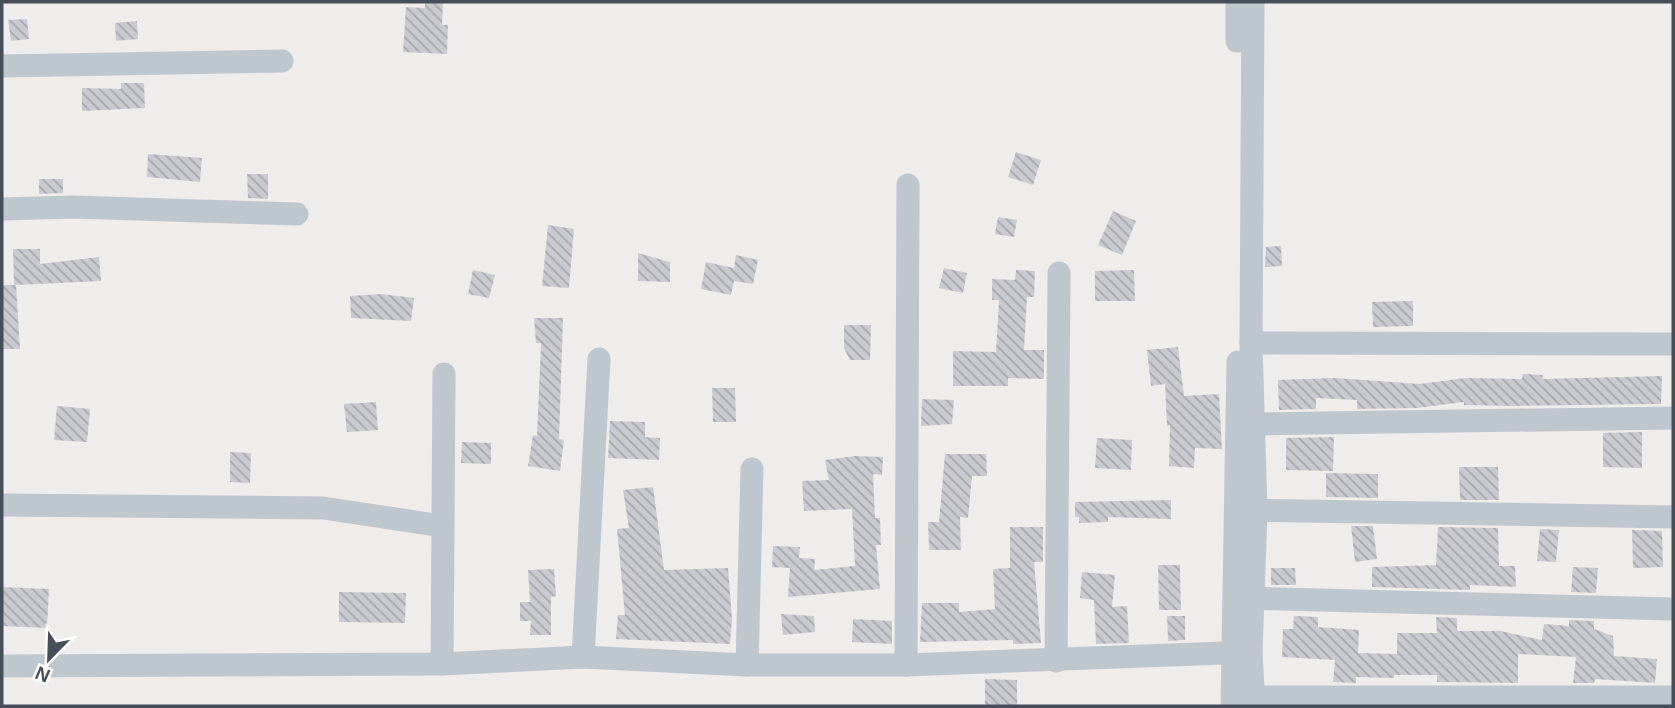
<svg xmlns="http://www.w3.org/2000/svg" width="1675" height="708" font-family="Helvetica,sans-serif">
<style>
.building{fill:url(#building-back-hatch)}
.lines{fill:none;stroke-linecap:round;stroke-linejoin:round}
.minor{stroke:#bec6ce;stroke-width:23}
</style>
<defs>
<pattern id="building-back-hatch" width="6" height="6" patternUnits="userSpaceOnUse" patternTransform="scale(1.75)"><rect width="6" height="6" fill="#cacbd1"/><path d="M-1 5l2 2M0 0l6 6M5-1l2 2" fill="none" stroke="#a6a7ad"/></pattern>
</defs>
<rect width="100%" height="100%" fill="#efecec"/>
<g class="building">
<path d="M425,2h18l-1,23h6l-1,29 -44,-2 3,-45 19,1z"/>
<path d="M27,19l2,20 -18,2 -3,-21z"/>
<path d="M137,21l1,18 -22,2 -1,-18z"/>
<path d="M121,83h23l1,25 -63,3v-23l39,1z"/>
<path d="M1016,152l25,8 -8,25 -25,-8z"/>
<path d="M148,154l54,4 -2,24 -53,-5z"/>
<path d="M247,174h21v25l-20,-1z"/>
<path d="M39,179h24v14l-24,1z"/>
<path d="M1113,211l23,10 -14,34 -24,-10z"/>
<path d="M998,217l19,3 -3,17 -19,-3z"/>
<path d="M548,225l26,4 -5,59 -27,-2z"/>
<path d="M1281,246l1,20 -17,1 1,-20z"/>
<path d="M13,249h27v15l59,-7 2,24 -85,4 4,64h-18v-64h12z"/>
<path d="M638,253l32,9v20l-32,-1z"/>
<path d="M736,255l22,5 -5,24 -19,-3 -3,14 -30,-6 5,-27 28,6z"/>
<path d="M944,268l23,5 -4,20 -24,-5z"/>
<path d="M473,270l22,5 -6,23 -21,-4z"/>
<path d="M1016,270l19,1 -1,26h-7l-3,53h20v29l-36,-1v8h-55v-35l43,1 3,-52h-7v-21l23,1z"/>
<path d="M1134,270l1,31h-40v-30z"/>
<path d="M381,294l33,4 -3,23 -60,-3 -1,-22z"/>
<path d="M1413,301v25l-40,1 -1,-25z"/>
<path d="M534,318h29l-4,121 5,1 -4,31 -32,-5 5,-31 4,1 4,-93h-5z"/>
<path d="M844,325h27l-1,35h-20l-6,-12z"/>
<path d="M1178,347l6,49 35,-2 3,55 -27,-1 -1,20 -25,-2 1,-41 -3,1 -2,-42 -14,2 -4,-36z"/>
<path d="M1523,374l20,1 -1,4 120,-3 -1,28 -147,2 -50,-1v-3l-47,6 -60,1v-9l-41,-2v11l-37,1 -1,-30 57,-2 85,6 45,-6 57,1z"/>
<path d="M712,388h23l1,34h-23z"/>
<path d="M922,399l32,1 -2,24 -31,2z"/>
<path d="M376,402l2,28 -31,2 -3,-28z"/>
<path d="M57,406l33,3 -3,33 -33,-2z"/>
<path d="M610,421l35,1v15l15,1 -1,22 -51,-2z"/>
<path d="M1642,432v36l-39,-1v-34z"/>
<path d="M1334,437l-1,34 -47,-1v-32z"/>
<path d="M1097,438l35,2 -1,30 -36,-2z"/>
<path d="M462,442l29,1v21l-30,-1z"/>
<path d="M230,452l21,1 -1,30 -20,-1z"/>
<path d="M945,454h41l1,22h-15l-4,42 -8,-1 1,33h-32l-1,-28h11z"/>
<path d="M855,456l28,1 -1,18 -9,-1 2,44h5l1,27h-5l4,44 -92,8 2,-29 -18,-1 1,-21 27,1 -1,11 16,1 -1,11 41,-4 -3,-57 -48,2 -2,-30 27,-1 -4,-20z"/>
<path d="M1459,467h39l1,33h-39z"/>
<path d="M1326,473l52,1v24l-52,-1z"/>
<path d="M653,487l11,83 64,-2 4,51 -2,25 -114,-5 2,-24h7l-8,-86 12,-1 -6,-38z"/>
<path d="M1171,500v19l-63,-2v5l-29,1v-6h-4v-15z"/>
<path d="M1351,526h22l4,33 -22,3z"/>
<path d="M1010,527h33v35h-9l7,81 -28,1v-4l-93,2 2,-39h37v9l36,-3 -2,-40 17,-1z"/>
<path d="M1438,527l60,1 1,38h16l1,21 -46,-2v5l-98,-3v-20l64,-2z"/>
<path d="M1540,529l19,1 -3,32 -19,-1z"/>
<path d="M1632,530l30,1 1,36 -30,1z"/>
<path d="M1158,565h22l1,45h-22z"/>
<path d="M1573,567l25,1 -2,25 -25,-1z"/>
<path d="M1271,568h24l1,17h-25z"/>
<path d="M554,569l2,27 -5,1v38h-21l1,-14h-11v-19h10l-2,-32z"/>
<path d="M1082,572l33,3 -3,32 15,-1 2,37 -33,1 -2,-44 -14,-2z"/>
<path d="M2,587l47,2 -2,39 -45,-2z"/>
<path d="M339,592l67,1 -1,30 -66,-1z"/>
<path d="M781,614l33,2 1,16 -32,3z"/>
<path d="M1167,616h18v24l-17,1z"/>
<path d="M1294,616l24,1v10l41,3 -1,23 39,1v-21h40l-1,-16 21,1v13h43l42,9 2,-16 25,2v-6l25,1v8l19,7 1,20 43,3 -2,24 -60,-4 -1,4h-21l3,-26 -58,-3v29l-81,-1v-7h-43v3l-38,-1v6l-23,-1 2,-22 -53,-3 1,-28h10z"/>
<path d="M853,619l39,2v23l-40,-2z"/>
<path d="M985,679l32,1v26l-32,-1z"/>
</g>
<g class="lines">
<g class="minor">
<path d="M1237,2v39"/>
<path d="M1253,2l-2,341 5,168 -5,141 3,54"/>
<path d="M2,66l280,-5"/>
<path d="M2,209l71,-2 224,7"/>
<path d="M1251,343l422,1"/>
<path d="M1255,424l418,-6"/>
<path d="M2,505l321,3 119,18"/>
<path d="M1243,510l430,7"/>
<path d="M1239,598l434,11"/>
<path d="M583,657l16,-298"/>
<path d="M1056,661l3,-388"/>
<path d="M442,664l2,-290"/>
<path d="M747,665l5,-196"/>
<path d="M906,665l2,-480"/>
<path d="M2,666l440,-2 141,-7 164,8h159l345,-13"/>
<path d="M1239,697h434"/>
<path d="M1232,706l6,-344"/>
</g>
</g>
<rect width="1675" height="708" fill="none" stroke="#464f59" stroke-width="7"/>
<g transform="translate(49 659) rotate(203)" stroke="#ffffff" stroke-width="5" paint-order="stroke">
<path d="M0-5L12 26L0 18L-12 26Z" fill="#464f59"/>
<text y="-10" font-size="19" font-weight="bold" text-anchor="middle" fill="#464f59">N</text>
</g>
</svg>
